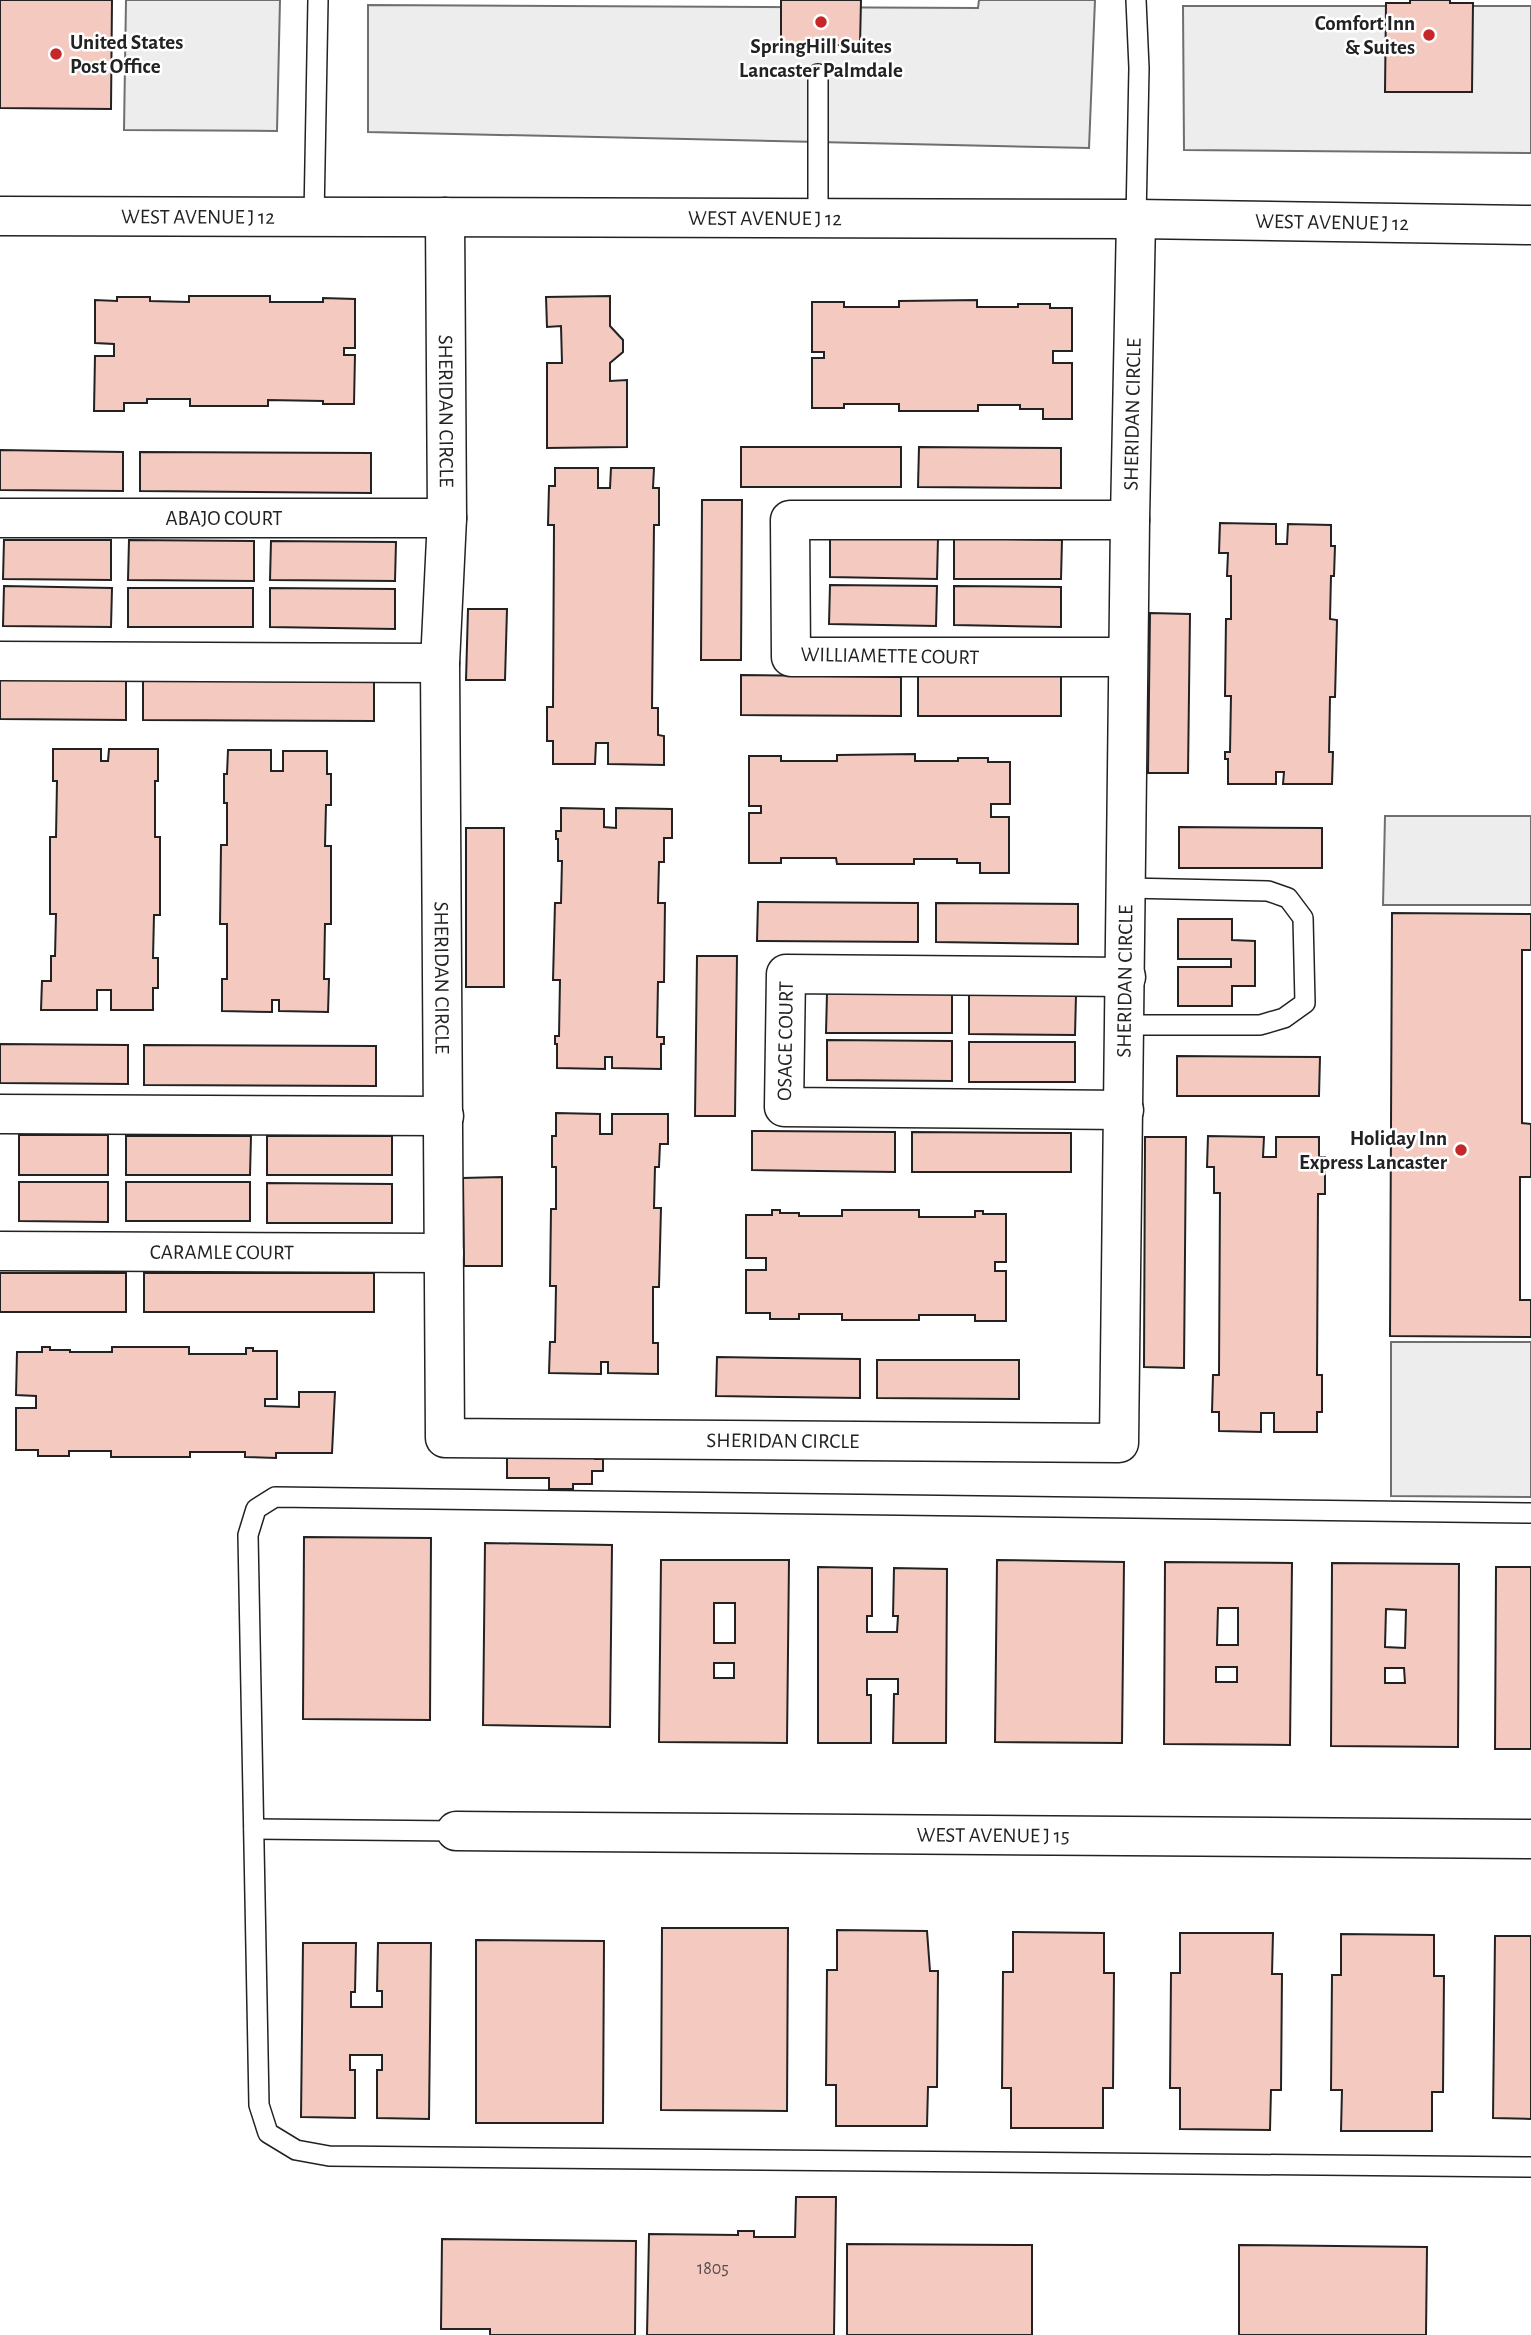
<svg xmlns="http://www.w3.org/2000/svg" width="1531" height="2335" font-family="'Alegreya Sans',sans-serif">
<style>
.parking{fill:#ededed;stroke:#6f6f6f;stroke-width:2}
.building{fill:#f3c9c0;stroke:#222;stroke-width:2;fill-rule:evenodd}
.lines{fill:none;stroke-linecap:round;stroke-linejoin:round}
.service-casing{stroke:#222;stroke-width:22}
.minor-casing{stroke:#222;stroke-width:41}
.tertiary-casing{stroke:#222;stroke-width:41}
.service{stroke:#fff;stroke-width:19}
.minor{stroke:#fff;stroke-width:38}
.tertiary{stroke:#fff;stroke-width:38}
.poi-dot{fill:#c62828;stroke:#fff;stroke-width:2.5}
.labels{text-anchor:middle;dominant-baseline:central;stroke-width:5;stroke-linejoin:round;paint-order:stroke}
.number-label{font-size:18px;fill:#564c4a}
.poi-label{font-size:21px;font-weight:bold;fill:#222;stroke:#fff;text-anchor:end}
.street-label{font-size:21px;fill:#222;stroke:#fff}
</style>
<rect width="100%" height="100%" fill="#fff"/>
<g class="parking">
<path d="M126,0h154l-3,131 -153,-1z"/>
<path d="M979,0h116l-6,148 -721,-16v-127l610,3z"/>
<path d="M1183,6h348v147l-347,-3z"/>
<path d="M1385,816h146v89h-148z"/>
<path d="M1391,1342h140v155l-140,-1z"/>
</g>
<g class="building">
<path d="M0,0h112l-1,109 -111,-1z"/>
<path d="M781,0h80l-1,45h-79z"/>
<path d="M1410,0h40v3h23l-1,89h-87l1,-89h24z"/>
<path d="M189,296h81v6h53v-4l32,1v49h-11v7h11l-1,49h-31v-3l-55,-1v6h-78v-7h-43v4h-23v8h-30l1,-55h19v-12l-19,-1v-43l22,1v-4h33v4l39,1z"/>
<path d="M610,296v30l13,14v12l-13,11v18l17,-1v67l-80,1v-85h15l-1,-37 -14,1 -1,-30z"/>
<path d="M977,300v7h41v-3h32v4h22v43h-19v12h19v56h-29v-10h-23v-4h-42v6h-79v-7h-55v4h-32v-50h12v-6h-12v-50h32v5h55v-6z"/>
<rect x="741" y="447" width="160" height="40"/>
<path d="M919,447l142,1v40l-143,-1z"/>
<path d="M0,450l123,2v39l-123,-1z"/>
<path d="M140,452l231,1v40l-231,-2z"/>
<path d="M555,468h43v20h12l1,-20h43l-1,20h6v37h-5l-2,183h6v27l6,1v29l-56,-1v-21h-12l-1,21h-42v-23h-6v-34h6l1,-182h-6l1,-39h6z"/>
<path d="M702,500h40l-1,160h-40z"/>
<path d="M1220,523l56,1v20h11l1,-20 43,1v21h4l-1,30h-3l-1,43 7,1 -2,77h-5l-1,55h4l-1,32h-49l1,-12h-8v12h-48v-25h-3v-7h5l1,-56h-6l1,-77h5v-43h-4l1,-23h-9z"/>
<path d="M830,538h108l-1,41 -107,-2z"/>
<path d="M954,538l108,2 -1,39h-107z"/>
<path d="M4,540h107v40l-108,-1z"/>
<path d="M129,540l125,1v40l-126,-1z"/>
<path d="M271,541l125,1 -1,39 -125,-1z"/>
<path d="M830,585l107,1 -1,40 -107,-2z"/>
<path d="M4,586l108,2 -1,39 -108,-1z"/>
<path d="M954,586l107,1v40l-107,-2z"/>
<rect x="128" y="588" width="125" height="39"/>
<path d="M270,588l125,1v40l-125,-2z"/>
<path d="M468,609h39l-2,71h-39z"/>
<path d="M1150,613l40,1 -2,159h-40z"/>
<path d="M741,675l160,2v39l-160,-1z"/>
<rect x="918" y="676" width="143" height="40"/>
<path d="M0,680h126v40l-126,-1z"/>
<path d="M143,680l231,2v39l-231,-1z"/>
<path d="M53,749h48v12h7l1,-12h49v32h-3v56h5v78h-6l-1,43h5v30h-5v22h-42v-20h-14v20h-56l1,-29h9v-25h4l1,-42h-6v-77h6l1,-56h-4z"/>
<path d="M228,750h43v21h12v-20h44v23h4v31h-5l-1,41h6v78h-6l-1,55h5l-1,33 -49,-1v-11h-7v12l-50,-1v-32h5v-55h-7l1,-79h6v-42h-3v-29h3z"/>
<path d="M915,754v7h43v-3h30v4h22v42h-19v13h18v56h-29v-10h-23v-4h-43v5h-77l-1,-6h-55v5h-32v-50h12v-7h-12v-50h32v5h56v-6z"/>
<path d="M561,808l43,1v18l12,1v-20l56,1v29h-8v24h-5l-1,41h7l-1,79h-6l-1,55h7v7h-3v25l-49,-1v-11h-7v12l-48,-1v-24h-2v-8h4l1,-56h-7l2,-77h6l1,-42h-4v-22h-2v-8h5z"/>
<path d="M1179,827l143,1v40h-143z"/>
<rect x="466" y="828" width="38" height="159"/>
<path d="M758,902l160,1v39l-161,-1z"/>
<path d="M936,903l142,1v40l-142,-2z"/>
<path d="M1392,913l139,1v36h-9v173l9,1v53h-11v123h11v37l-141,-1z"/>
<path d="M1178,919h54v21l23,1v45h-23v20h-54v-39h53v-8h-53z"/>
<path d="M697,956h40l-2,160h-40z"/>
<path d="M827,993l125,1v39h-126z"/>
<path d="M969,995h107l-1,40 -106,-1z"/>
<path d="M827,1040l125,1v40l-125,-1z"/>
<rect x="969" y="1042" width="106" height="40"/>
<path d="M0,1044l128,1v39l-128,-1z"/>
<path d="M144,1045l232,1v40l-232,-1z"/>
<path d="M1177,1056l143,1 -1,39h-142z"/>
<path d="M556,1113l44,1v20h12v-20h56v30h-8l-1,23h-4l-1,41h7l-2,79h-6v56h5v31l-50,-1v-11h-7v12l-52,-1 1,-31h5l1,-56h-6l1,-77h5v-42h-4v-31h4z"/>
<path d="M752,1131l143,1v40l-143,-2z"/>
<path d="M912,1132l159,1v39h-159z"/>
<rect x="19" y="1135" width="89" height="40"/>
<path d="M126,1136h125l-1,39h-124z"/>
<rect x="267" y="1136" width="125" height="39"/>
<path d="M1208,1136l56,1 -1,20h13v-20h43v20h6v37h-7l-1,181h5v37h-5v20h-43v-19h-13v19l-42,-1v-19h-7l1,-37h6l1,-182h-6v-26h-7z"/>
<path d="M1145,1137h41l-2,231 -40,-1z"/>
<path d="M502,1177v89h-38l-1,-88z"/>
<path d="M19,1182h89v40l-89,-1z"/>
<rect x="126" y="1182" width="124" height="39"/>
<path d="M267,1183l125,1v39h-125z"/>
<path d="M772,1210h8v3h19v3h43v-6h77v7h56v-6h8v3h23v48h-11v9h11v50h-31v-6h-56v5h-77v-6h-43v5h-29v-6h-24v-43h20v-12h-20v-43h26z"/>
<rect x="0" y="1273" width="126" height="39"/>
<rect x="144" y="1273" width="230" height="39"/>
<path d="M42,1347h8v3h20v2h42v-5h77v7h57v-6h7v3h24v48h-12v7l34,1v-15h36l-3,61h-56v5l-31,-1v-5h-55v5h-79v-6h-42v5h-31v-6h-22v-42h20v-12l-20,-1 1,-43h25z"/>
<path d="M717,1357l143,2v39l-144,-2z"/>
<path d="M877,1360h142v39l-142,-1z"/>
<path d="M507,1456h88v3h8v12h-11v13h-19v5h-24v-11h-42z"/>
<path d="M304,1537l127,1 -1,182 -127,-1z"/>
<path d="M485,1543l127,2 -2,182 -127,-2z"/>
<path d="M661,1560h128l-2,183 -128,-1zM714,1603h21v40h-21zM714,1663h20v15h-20z"/>
<path d="M997,1560l127,2 -2,181 -127,-1z"/>
<path d="M1165,1562l127,1 -2,182 -126,-1zM1218,1608h20v37h-21zM1216,1667h21v15h-21z"/>
<path d="M1332,1563l127,1 -1,183 -127,-1zM1386,1609l20,1 -1,38 -20,-1zM1385,1668h19l1,15h-20z"/>
<path d="M818,1567l54,1v48h-5v16h30l1,-16h-5l1,-48 53,1 -1,174h-53l1,-49h4v-15h-31v16h4v48h-53z"/>
<path d="M1496,1567h35v182h-36z"/>
<path d="M662,1928h126l-1,183 -126,-1z"/>
<path d="M837,1930l90,1 3,40h8l-1,116h-9l-1,39h-91v-41h-10l1,-115h10z"/>
<path d="M1013,1932l91,1v40h10l-1,115h-10v40h-92v-40h-9l1,-116h10z"/>
<path d="M1180,1933h93l-1,41h10l-1,116h-10l-1,40 -90,-1v-41h-10l1,-115h9z"/>
<path d="M1341,1934l93,1v41h10l-1,116h-11v39h-91l1,-41h-11l1,-115h9z"/>
<path d="M1495,1936h36v183l-38,-1z"/>
<path d="M476,1940l128,1 -1,182h-127z"/>
<path d="M303,1943h53l-1,49h-4v15h31v-16h-5l1,-48h53l-2,176 -52,-1v-48h5v-15h-32v15h5v48l-54,-1z"/>
<path d="M796,2197h40l-2,138h-187l2,-101 89,1v-4h16v6h41z"/>
<path d="M442,2239l194,2 -1,94h-145v-6h-49z"/>
<path d="M847,2244l185,1v90h-185z"/>
<path d="M1239,2245l188,2 -1,88h-187z"/>
</g>
<g class="lines">
<g class="service-casing">
<g id="service">
<path d="M1136,0l3,68 -3,151"/>
<path d="M818,74v144"/>
<path d="M314,217l4,-217"/>
<path d="M1126,1025h134l24,-7 21,-15 -2,-85 -15,-20 -20,-7 -141,-3"/>
<path d="M1531,1513l-1256,-16 -19,12 -8,26 11,570 9,28 28,17 33,6 1202,11"/>
<path d="M254,1829l202,2"/>
</g>
</g>
<g class="minor-casing">
<g id="minor">
<path id="s1" d="M445,217l2,301 -7,145 5,775 674,5 11,-923 6,-301"/>
<path id="s2" d="M0,518h447"/>
<path d="M1128,657h-337l-1,-137h340"/>
<path d="M0,661l440,2"/>
<path id="s3" d="M1124,1110l-340,-3 2,-133 340,3"/>
<path d="M0,1114l444,2"/>
<path id="s4" d="M0,1251l444,2"/>
<path id="s5" d="M456,1831l1075,8"/>
</g>
</g>
<g class="tertiary-casing">
<g id="tertiary">
<path id="s6" d="M0,216l1136,3 395,6"/>
</g>
</g>
<use href="#service" class="service"/>
<use href="#minor" class="minor"/>
<use href="#tertiary" class="tertiary"/>
</g>
<g class="poi-dot">
<circle cx="821" cy="22" r="7"/>
<circle cx="1429" cy="35" r="7"/>
<circle cx="56" cy="54" r="7"/>
<circle cx="1461" cy="1150" r="7"/>
</g>
<g class="labels">
<g class="number-label">
<text x="713" y="2269">1805</text>
</g>
<g class="poi-label">
<text x="1415" y="23">Comfort Inn<tspan x="1415" dy="24">&amp; Suites</tspan></text>
<text x="70" y="42" text-anchor="start">United States<tspan x="70" dy="24">Post Office</tspan></text>
<text x="821" y="46" text-anchor="middle">SpringHill Suites<tspan x="821" dy="24">Lancaster Palmdale</tspan></text>
<text x="1447" y="1138">Holiday Inn<tspan x="1447" dy="24">Express Lancaster</tspan></text>
</g>
<g class="street-label">
<text stroke="none"><textPath href="#s6" startOffset="198">WEST AVENUE J 12</textPath></text>
<text stroke="none"><textPath href="#s6" startOffset="765">WEST AVENUE J 12</textPath></text>
<text stroke="none"><textPath href="#s6" startOffset="1332">WEST AVENUE J 12</textPath></text>
<text stroke="none"><textPath href="#s1" startOffset="194">SHERIDAN CIRCLE</textPath></text>
<text stroke="none"><textPath href="#s1" startOffset="2924">SHERIDAN CIRCLE</textPath></text>
<text stroke="none"><textPath href="#s2" startOffset="224">ABAJO COURT</textPath></text>
<text transform="translate(890 656) rotate(1)">WILLIAMETTE COURT</text>
<text stroke="none"><textPath href="#s1" startOffset="761">SHERIDAN CIRCLE</textPath></text>
<text stroke="none"><textPath href="#s1" startOffset="2357">SHERIDAN CIRCLE</textPath></text>
<text stroke="none"><textPath href="#s3" startOffset="406">OSAGE COURT</textPath></text>
<text stroke="none"><textPath href="#s4" startOffset="222">CARAMLE COURT</textPath></text>
<text stroke="none"><textPath href="#s1" startOffset="1559">SHERIDAN CIRCLE</textPath></text>
<text stroke="none"><textPath href="#s5" startOffset="537">WEST AVENUE J 15</textPath></text>
</g>
</g>
</svg>
